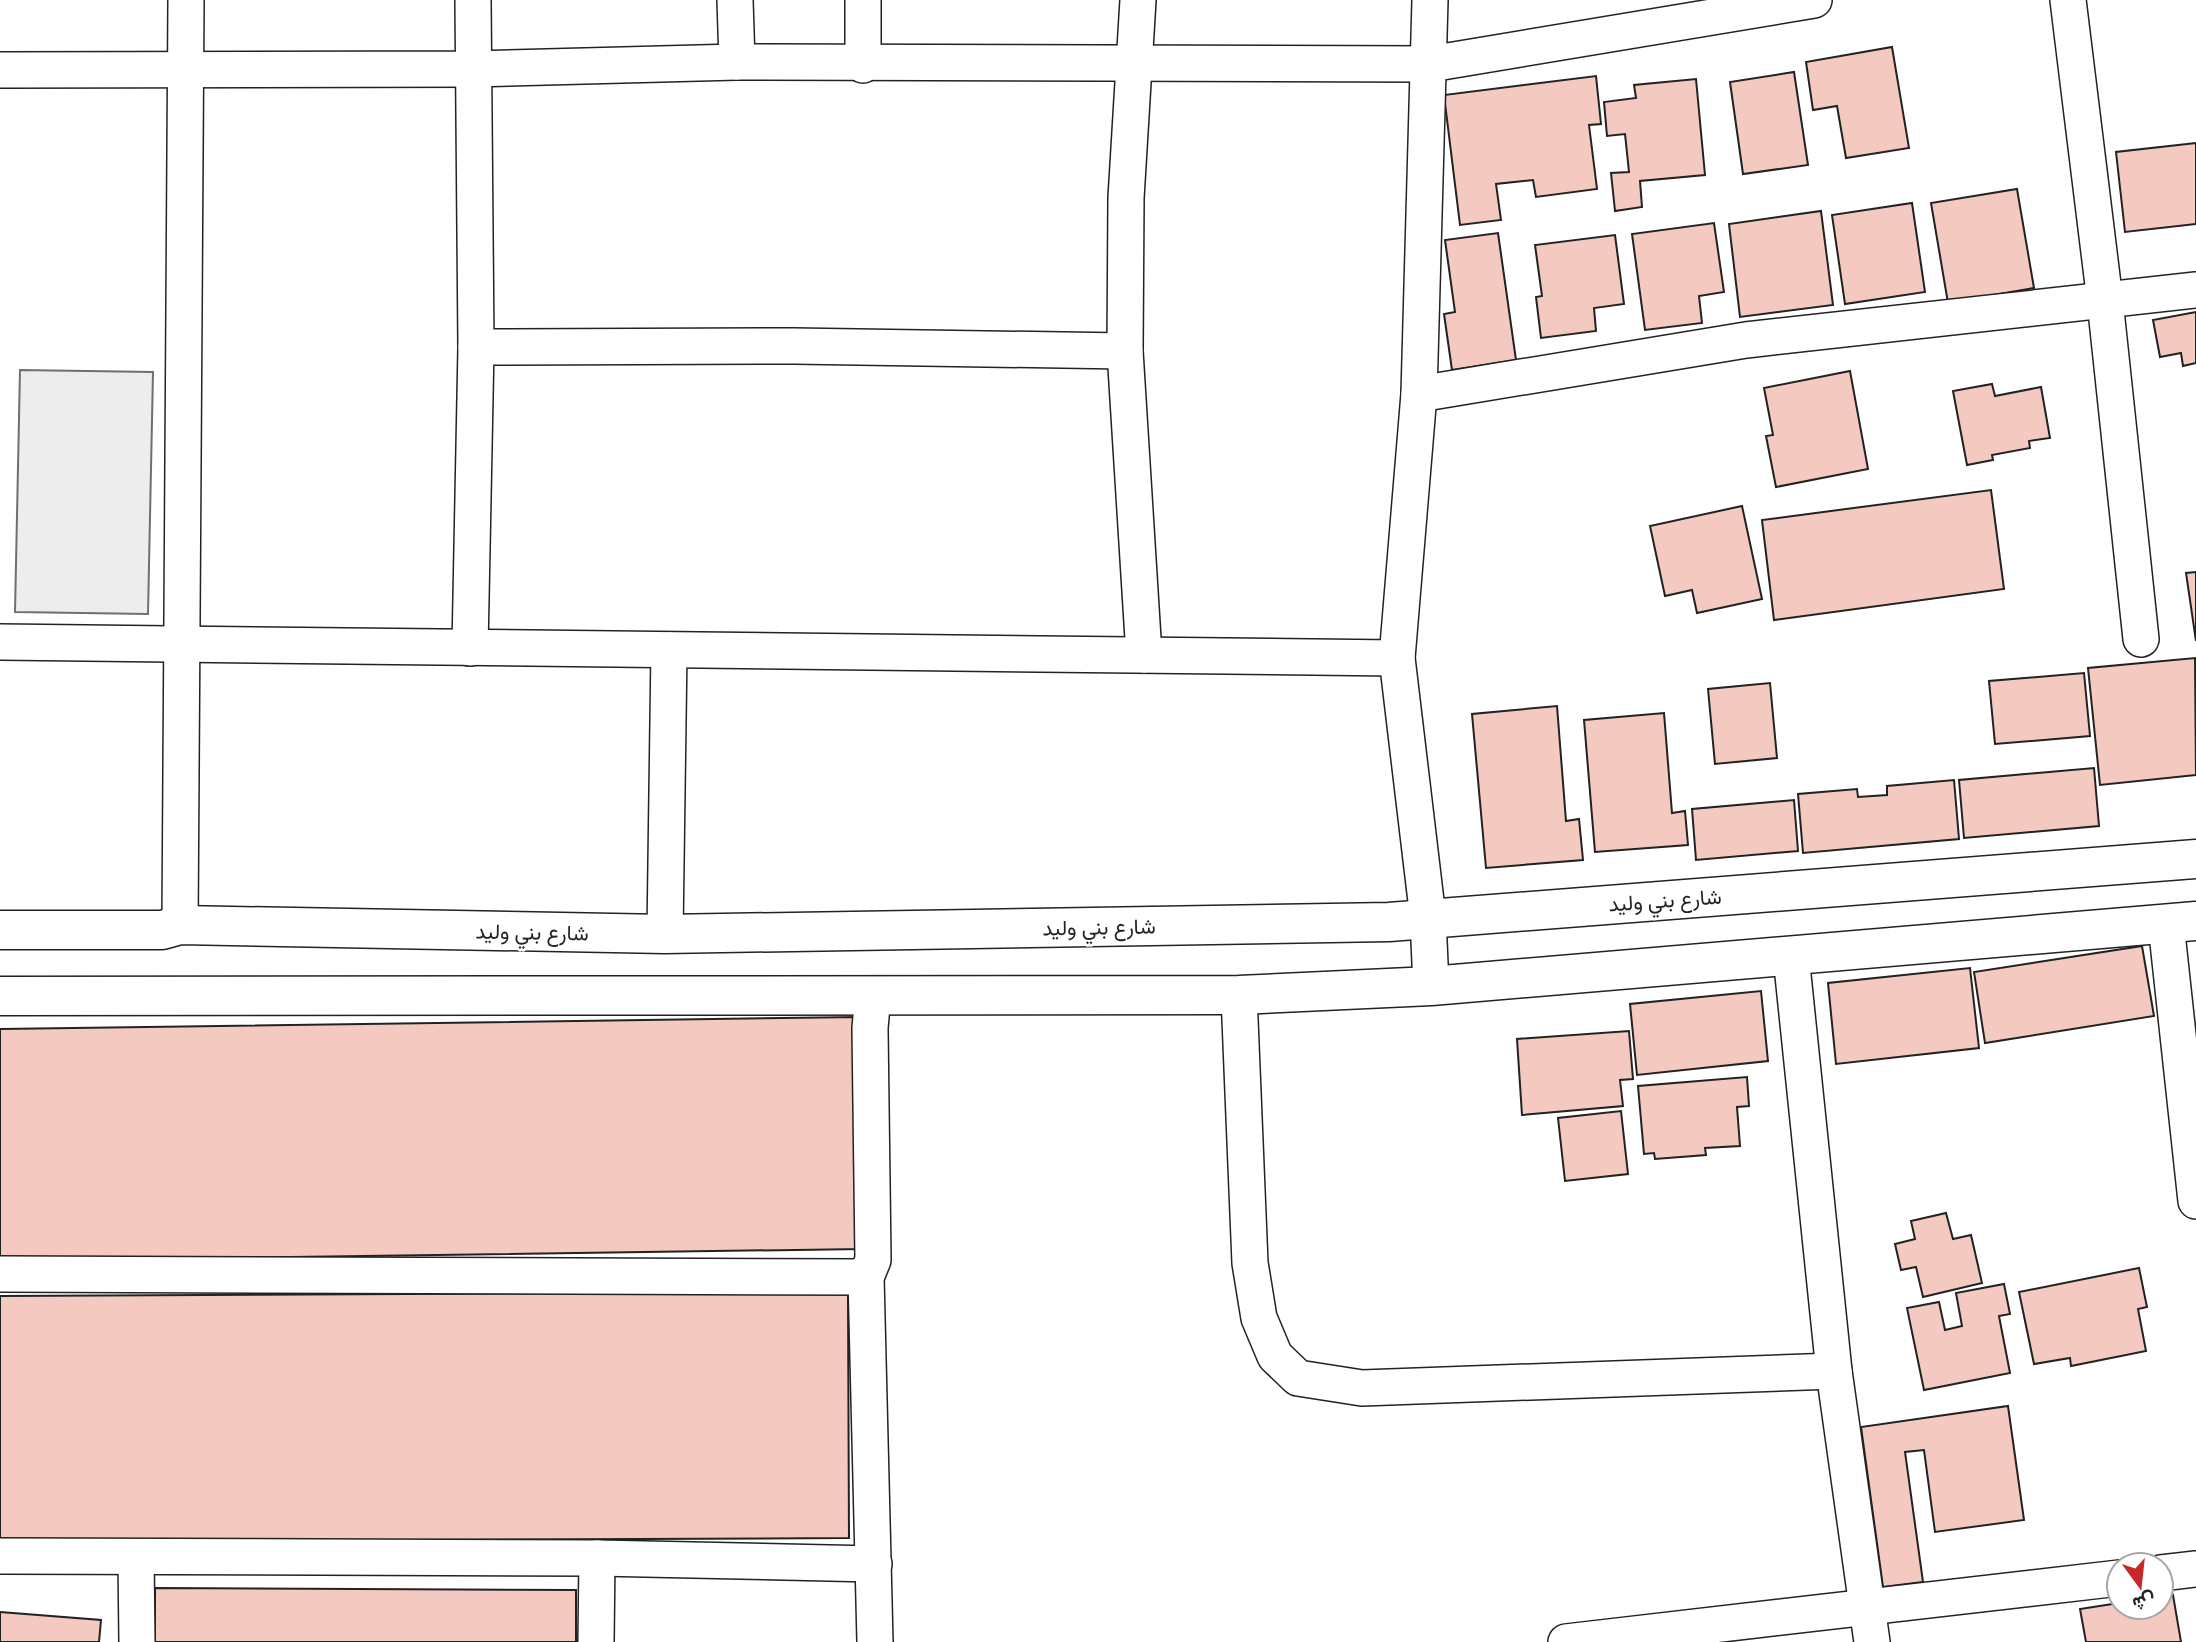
<svg xmlns="http://www.w3.org/2000/svg" width="2196" height="1642" font-family="'Public Sans',Vazirmatn,sans-serif">
<style>
.parking{fill:#ededed;stroke:#6f6f6f;stroke-width:2}
.building{fill:#f3c9c0;stroke:#222;stroke-width:2}
.lines{fill:none;stroke-linecap:round;stroke-linejoin:round}
.street-casing{stroke:#222;stroke-width:38}
.secondary-casing{stroke:#222;stroke-width:41}
.street{stroke:#fff;stroke-width:35}
.secondary{stroke:#fff;stroke-width:38}
.labels{text-anchor:middle;dominant-baseline:central;stroke-width:5;stroke-linejoin:round;paint-order:stroke}
.street-label{font-size:21px;fill:#222;stroke:#fff}
</style>
<rect width="100%" height="100%" fill="#fff"/>
<path class="parking" d="M20,370l133,2 -5,242 -133,-2z"/>
<g class="building">
<path d="M1892,47l17,101 -63,10 -9,-52 -24,4 -7,-48z"/>
<path d="M1794,72l14,93 -65,9 -13,-92z"/>
<path d="M1596,76l5,48 -12,1 8,64 -61,8 -3,-17 -37,4 5,36 -41,5 -16,-130z"/>
<path d="M1696,79l9,96 -65,6 2,26 -27,4 -4,-38 18,-1 -4,-38 -18,2 -3,-34 32,-4 -2,-13z"/>
<path d="M2196,143v81l-71,8 -9,-80z"/>
<path d="M2017,189l17,99 -86,15 -17,-100z"/>
<path d="M1912,203l13,89 -80,12 -13,-89z"/>
<path d="M1821,211l12,94 -93,12 -11,-93z"/>
<path d="M1714,223l10,69 -25,4 3,27 -57,7 -13,-96z"/>
<path d="M1498,233l18,127 -64,10 -8,-56 11,-2 -10,-72z"/>
<path d="M1615,235l9,69 -30,4 2,23 -55,7 -5,-41 6,-1 -7,-51z"/>
<path d="M2196,312v51l-13,3 -2,-13 -21,4 -7,-37z"/>
<path d="M1850,371l18,98 -92,18 -10,-51 7,-1 -9,-47z"/>
<path d="M1992,384l3,12 46,-9 9,51 -21,3 1,7 -38,7 1,5 -26,5 -14,-74z"/>
<path d="M1991,490l13,99 -230,31 -12,-100z"/>
<path d="M1742,506l20,93 -65,14 -5,-23 -27,6 -15,-70z"/>
<path d="M2196,572v69l-10,-68z"/>
<path d="M2195,658l1,117 -96,10 -12,-117z"/>
<path d="M2084,673l6,63 -95,8 -6,-63z"/>
<path d="M1770,683l7,75 -62,6 -7,-75z"/>
<path d="M1557,706l9,115 13,-2 4,41 -97,8 -14,-154z"/>
<path d="M1664,713l8,100 13,-2 3,34 -93,7 -11,-132z"/>
<path d="M2094,768l5,58 -135,12 -5,-58z"/>
<path d="M1954,780l5,59 -156,14 -5,-59 59,-5 1,8 29,-2v-9z"/>
<path d="M1794,800l4,51 -102,9 -4,-51z"/>
<path d="M2142,946l12,70 -169,27 -11,-71z"/>
<path d="M1970,968l9,80 -143,16 -8,-81z"/>
<path d="M1761,991l7,70 -131,14 -7,-71z"/>
<path d="M859,1017l3,232 -862,12v-232z"/>
<path d="M1629,1031l4,48 -13,1 3,26 -101,9 -5,-76z"/>
<path d="M1747,1077l2,29 -12,1 3,39 -35,2 1,7 -51,4 -1,-6 -10,1 -6,-68z"/>
<path d="M1621,1111l7,63 -63,7 -7,-63z"/>
<path d="M1946,1213l7,26 18,-4 11,48 -59,14 -7,-30 -15,3 -6,-26 20,-5 -4,-18z"/>
<path d="M2139,1268l8,39 -9,2 8,42 -75,15 -1,-8 -36,6 -15,-72z"/>
<path d="M2004,1284l6,30 -11,2 11,57 -86,17 -17,-82 32,-6 6,28 17,-4 -6,-33z"/>
<path d="M848,1292l1,246 -849,4v-246z"/>
<path d="M2008,1406l16,114 -89,12 -11,-82 -19,2 18,130 -40,5 -22,-160z"/>
<path d="M155,1588l421,2v52h-421z"/>
<path d="M2173,1595l8,47h-95l-6,-33 39,-6v4h42v-10z"/>
<path d="M0,1612l101,8 -2,22h-99z"/>
</g>
<g class="lines">
<g class="street-casing">
<g id="street">
<path d="M735,0l2,62"/>
<path d="M863,0v65"/>
<path d="M1138,0l-12,198 -1,153 19,304"/>
<path d="M1430,0l-11,394 -22,264 31,260 3,68"/>
<path d="M2068,0l37,301 36,338"/>
<path d="M0,70l472,-1 265,-7 693,2 384,-64"/>
<path d="M476,347l318,-1 331,5"/>
<path d="M1419,394l327,-54 450,-50"/>
<path d="M0,642l1397,16"/>
<path d="M470,648l6,-301 -3,-347"/>
<path d="M2166,924l30,277"/>
<path d="M180,925l6,-925"/>
<path d="M665,934l4,-284"/>
<path d="M1791,956l43,415 38,271"/>
<path d="M873,995l-3,33 3,232 -7,17 9,365"/>
<path d="M1239,995l11,268 9,55 16,38 23,22 64,10 472,-17"/>
<path d="M0,1274l866,3"/>
<path d="M0,1556l597,2 277,6"/>
<path d="M136,1557l1,85"/>
<path d="M2161,1573l35,-4"/>
<path d="M596,1642l1,-84"/>
<path d="M1566,1642l553,-64"/>
</g>
</g>
<g class="secondary-casing">
<g id="secondary">
<path d="M0,930h162l18,-5 485,9 724,-12 807,-63"/>
<path d="M0,996l1239,-1 192,-9 765,-65"/>
</g>
</g>
<use href="#street" class="street"/>
<use href="#secondary" class="secondary"/>
</g>
<g class="labels">
<g class="street-label">
<text transform="translate(1665 900) rotate(-4)">شارع بني وليد</text>
<text transform="translate(1099 927) rotate(-1)">شارع بني وليد</text>
<text transform="translate(532 932) rotate(1)">شارع بني وليد</text>
</g>
</g>
<g transform="translate(2140 1586) rotate(165)"><circle r="33" fill="#ffffff" stroke="#a7a7a7" stroke-width="2"/>
<path d="M0-5L12 26L0 18L-12 26Z" fill="#c62828"/>
<text y="-10" font-size="19" font-weight="bold" text-anchor="middle" fill="#222222">ش</text>
</g>
</svg>
